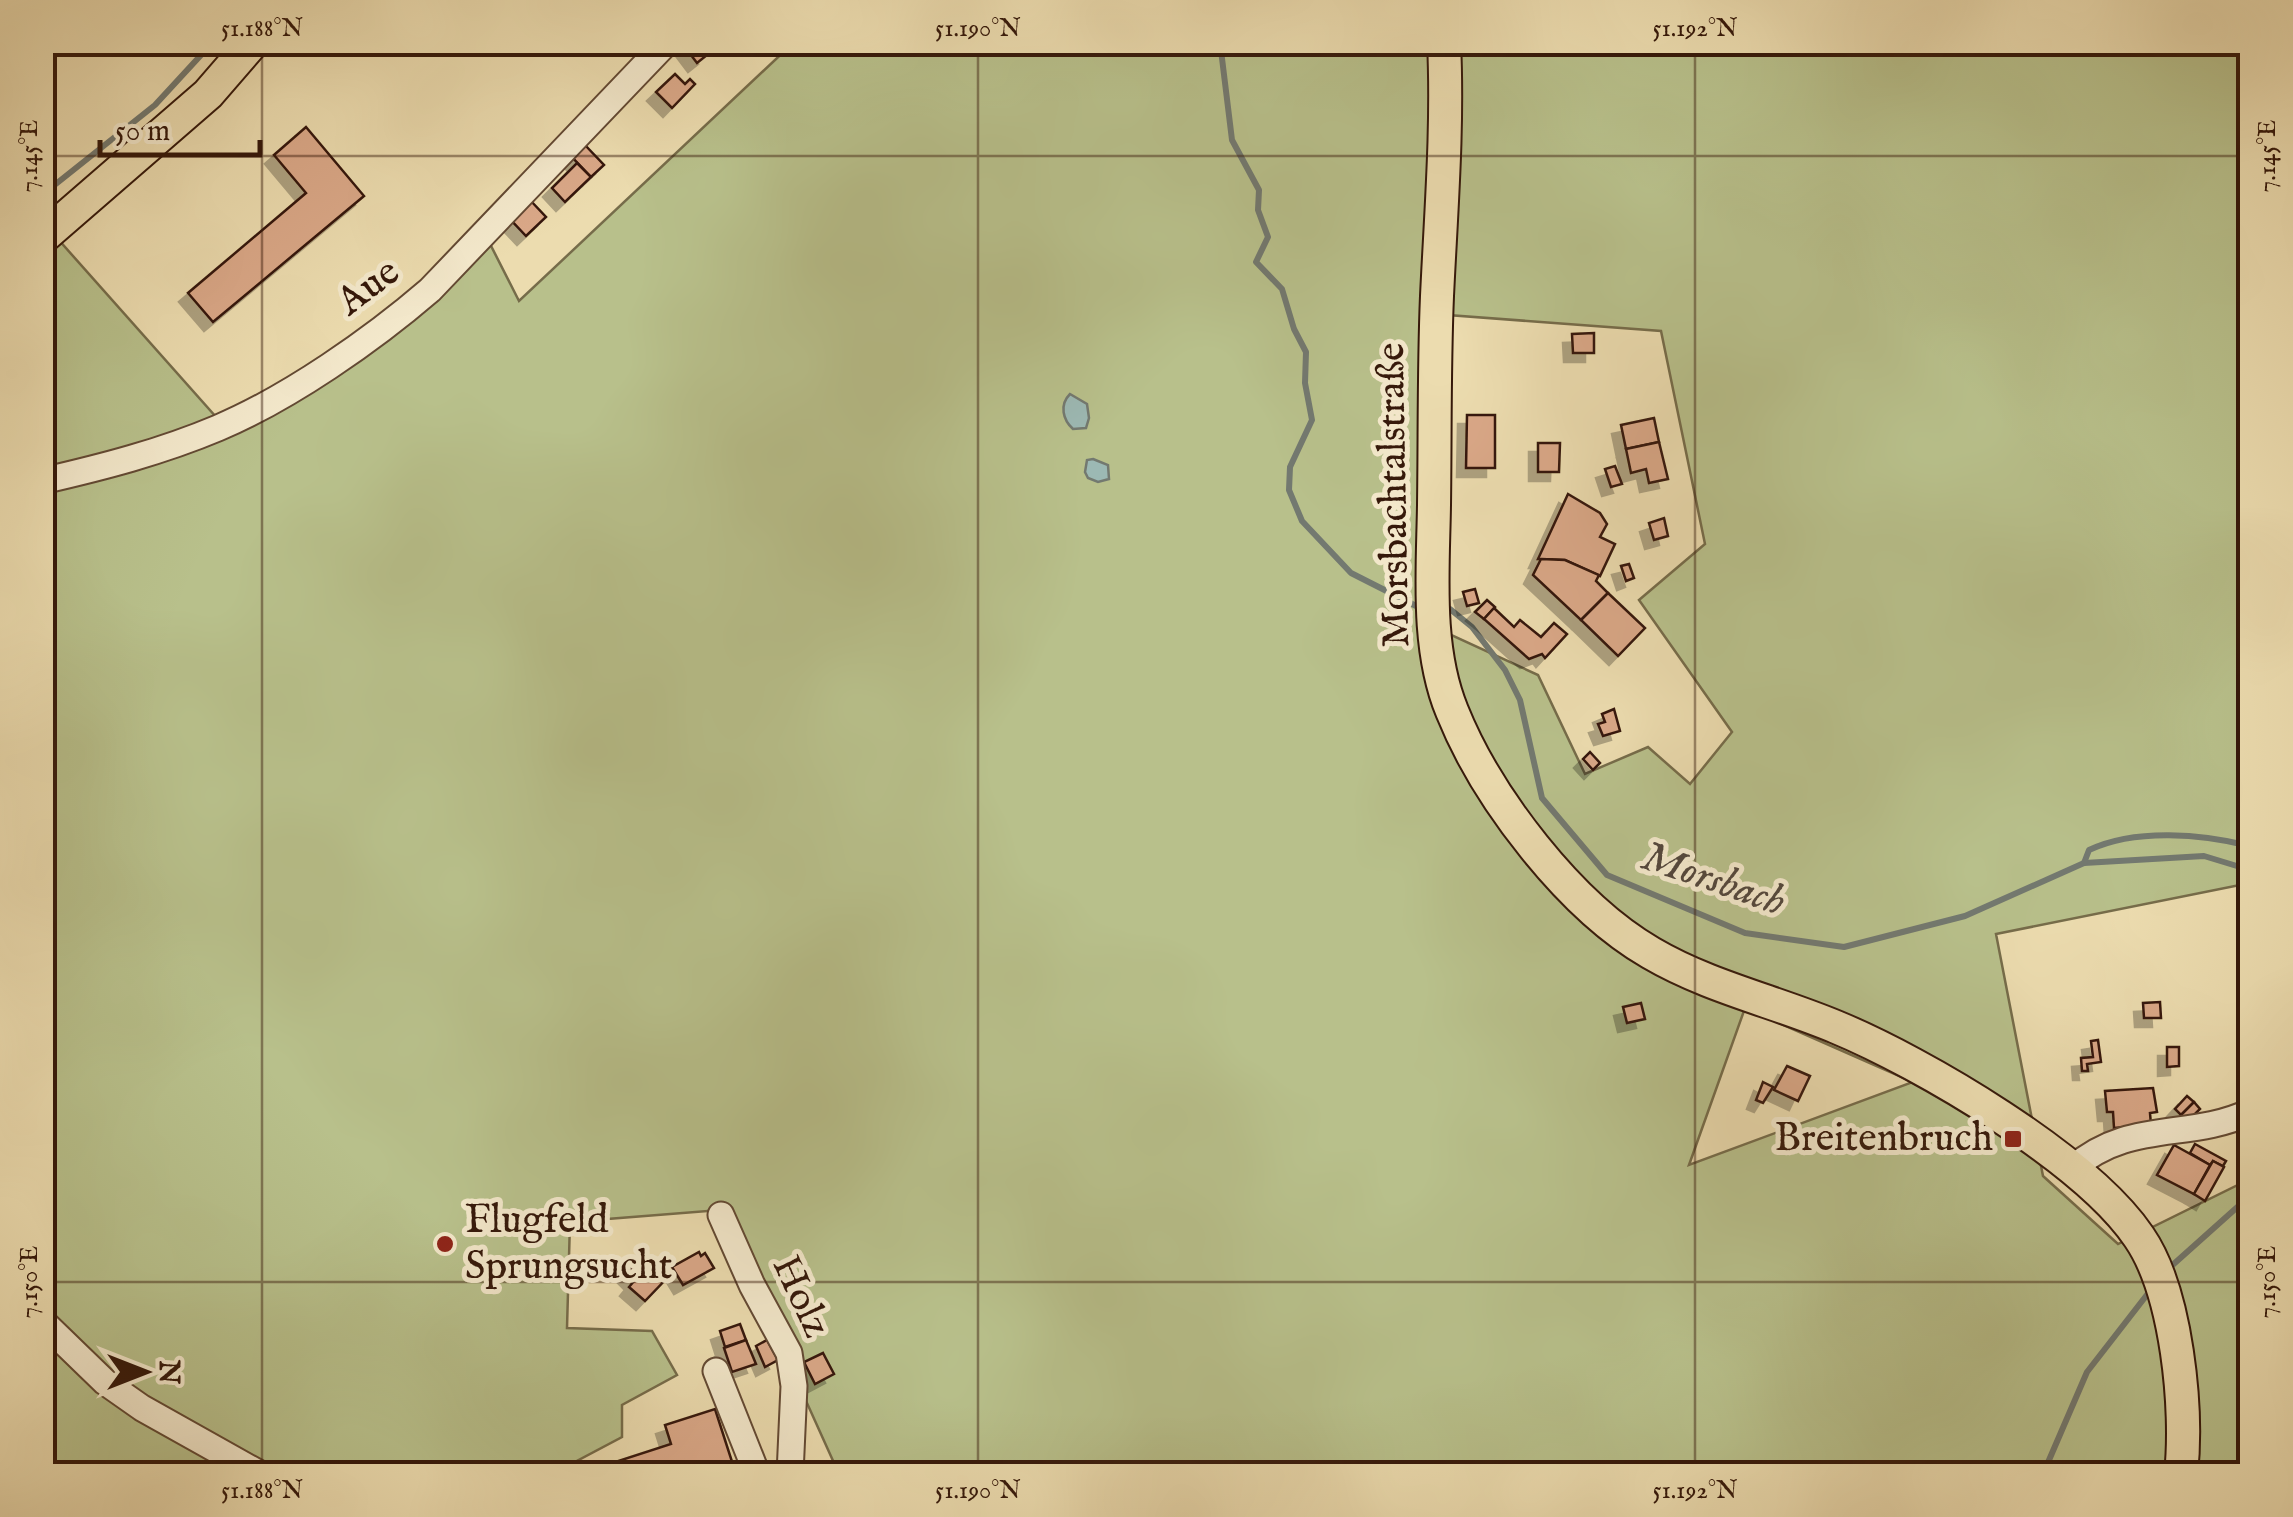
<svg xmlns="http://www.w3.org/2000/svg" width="2293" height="1517" font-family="'IM FELL English',serif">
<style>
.green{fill:#b8c08b;stroke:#766c4a;stroke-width:2.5;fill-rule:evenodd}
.water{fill:#9cb9b4;stroke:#737970;stroke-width:2.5}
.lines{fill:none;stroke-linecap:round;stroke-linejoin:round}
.stream{stroke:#737970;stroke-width:6}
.building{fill:#daa888;stroke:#35180a;stroke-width:2.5;filter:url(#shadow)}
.minor-casing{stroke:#634933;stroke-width:29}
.major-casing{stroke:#35180a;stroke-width:36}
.minor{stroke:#f3e8cb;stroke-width:25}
.major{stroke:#ecdcaf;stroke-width:32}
.ticks{fill:none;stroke:#35180a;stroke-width:2.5;stroke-opacity:0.45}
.poi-dot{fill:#8f2418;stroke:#f3e8cb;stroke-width:4}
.labels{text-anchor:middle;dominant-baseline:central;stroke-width:10;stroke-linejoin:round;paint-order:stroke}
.street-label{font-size:40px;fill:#35180a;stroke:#f3e8cb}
.poi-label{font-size:40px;fill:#35180a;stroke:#f3e8cb;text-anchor:end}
.water-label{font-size:42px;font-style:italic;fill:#54483d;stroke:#f3e8cb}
.neatline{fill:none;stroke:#35180a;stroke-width:4}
.ticks-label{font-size:25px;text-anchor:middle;fill:#35180a}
</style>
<defs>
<filter id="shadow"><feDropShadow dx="-9" dy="9" stdDeviation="0" flood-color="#0004"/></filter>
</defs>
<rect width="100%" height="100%" fill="#ecdcaf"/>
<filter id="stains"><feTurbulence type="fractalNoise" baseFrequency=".002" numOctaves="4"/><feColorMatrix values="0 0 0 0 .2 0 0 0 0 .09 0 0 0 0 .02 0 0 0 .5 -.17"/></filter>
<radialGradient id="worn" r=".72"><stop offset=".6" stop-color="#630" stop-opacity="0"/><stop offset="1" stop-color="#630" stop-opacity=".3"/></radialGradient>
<path class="green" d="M793,43h1457v840l-254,51 47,242 75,68 132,-65v295h-1411l-119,-264 -150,12 -3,106 85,3 25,44 -55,30v32l-47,25 -9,12h-523l-1,-127 19,-20 -19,-19v-1058l15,-12 160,180 106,-45 163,-137 33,65zM1421,313l240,18 44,213 -66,56 93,132 -42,52 -42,-37 -63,27 -47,-99 -113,-52zM1745,1008l168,74 -224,83z"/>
<g class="water">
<path d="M1070,394l17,10 2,14 -3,10 -13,1c-10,-9 -14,-24 -3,-35z"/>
<path d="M1093,459l15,6 1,14 -11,3 -10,-4 -3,-6 2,-12z"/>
</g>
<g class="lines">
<g class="stream">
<path d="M1220,42l12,98 27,50 -1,20 10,27 -12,25 26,27 12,40 12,23 -1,31 7,37 -22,47 -1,23 13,31 49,52 73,37"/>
<path d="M42,195l113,-90 58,-63"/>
<path d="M1442,610l8,-1 22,18 33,43 15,30 22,98 65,77 138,58 99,14 121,-31 119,-53 120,-7 46,14"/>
<path d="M2084,863l5,-13c47,-22 113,-16 161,-4"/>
<path d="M2167,1270l76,-68 7,-12"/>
<path d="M2043,1474l44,-102 66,-85"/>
</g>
</g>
<g class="building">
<path d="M690,42h9l8,13 -10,8 -12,-16z"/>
<path d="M675,74l10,10 5,-5 5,5 -23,24 -16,-16z"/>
<path d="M306,127l58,69 -151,126 -25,-29 118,-100 -32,-38z"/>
<path d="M584,144l20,21 -13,12 -20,-21z"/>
<path d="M577,163l14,14 -26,25 -13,-14z"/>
<path d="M530,200l16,17 -20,19 -16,-17z"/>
<path d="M1594,333v20h-21l-1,-19z"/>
<path d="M1467,415h28v53h-29z"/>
<path d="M1654,418l5,24 -33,7 -5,-24z"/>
<path d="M1659,442l9,37 -19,4 -3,-14 -15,4 -5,-24z"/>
<path d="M1538,443h22l-1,29h-21z"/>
<path d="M1615,466l7,18 -11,3 -6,-18z"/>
<path d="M1568,494l32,19 7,11 -7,13 15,7 -15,32 -35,-16 -27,-1z"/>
<path d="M1664,518l4,18 -14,4 -5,-17z"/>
<path d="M1541,559l24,1 34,15 -3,6 12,12 -27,27 -48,-45z"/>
<path d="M1629,564l5,14 -8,3 -5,-15z"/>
<path d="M1475,589l4,14 -12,3 -4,-14z"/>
<path d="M1608,593l37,35 -27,28 -37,-36z"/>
<path d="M1487,600l8,7 -11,12 -9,-7z"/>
<path d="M1494,608l20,19 6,-7 21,17 13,-14 13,11 -22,24 -3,-4 -13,5 -45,-40z"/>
<path d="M1614,709l6,22 -17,5 -5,-12 7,-2 -3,-8z"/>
<path d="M1590,752l10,11 -7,7 -10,-11z"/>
<path d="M2160,1002l1,16h-17l-1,-15z"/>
<path d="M1641,1003l4,16 -18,4 -4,-16z"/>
<path d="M2098,1040l3,22 -14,2 1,7h-6l-1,-13 12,-1 -2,-16z"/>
<path d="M2167,1047h12v19l-12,1z"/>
<path d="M1787,1066l23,10 -12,25 -24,-11z"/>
<path d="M1763,1082l10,5 -10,16 -7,-3z"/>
<path d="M2153,1088l4,24 -7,1 1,12 -37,3 -1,-16h-6l-2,-21z"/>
<path d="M2187,1096l7,6 -13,13 -6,-6z"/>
<path d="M2194,1102l6,7 -13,13 -6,-7z"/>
<path d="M2195,1144l31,17 -3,5 -10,-5 -3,4 -20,-12z"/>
<path d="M2174,1145l36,20 -16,29 -37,-19z"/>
<path d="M2213,1161l11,6 -19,34 -11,-7z"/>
<path d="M699,1252l2,4 4,-3 9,15 -31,17 -11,-18z"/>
<path d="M643,1257l26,19 -24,25 -16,-14 5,-6 -8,-8z"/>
<path d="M740,1324l6,16 -21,7 -5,-16z"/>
<path d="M746,1340l10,24 -24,8 -8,-24z"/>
<path d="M767,1340l11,20 -13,7 -9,-21z"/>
<path d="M823,1353l11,21 -19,10 -11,-22z"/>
<path d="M715,1409l21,65h-121l-3,-11 59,-19 -6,-19z"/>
</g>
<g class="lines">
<g class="minor-casing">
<g id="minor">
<path d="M42,481c61,-14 119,-29 176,-53 71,-30 154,-88 212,-138l237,-248"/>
<path d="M2072,1169c57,-50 116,-28 178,-57"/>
<path d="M721,1215l31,70 37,68 5,33 -4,88"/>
<path d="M42,1321l63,61 37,26 118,66"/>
<path d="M716,1371l41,103"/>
</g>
</g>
<g class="major-casing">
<g id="major">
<path d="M1444,42c4,85 -3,170 -7,254 -3,70 -2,139 -3,209 -1,66 -8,143 18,206 35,87 118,195 199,242 58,34 123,48 185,74 87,36 250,132 303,210 38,55 49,172 42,237"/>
<path d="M42,238l166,-144 45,-52"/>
</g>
</g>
<use href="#minor" class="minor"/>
<use href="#major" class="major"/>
</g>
<path class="ticks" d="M262,42v1432M978,42v1432M1695,42v1432M42,156h2208M42,1282h2208"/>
<g class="poi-dot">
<rect x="2003" y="1129" width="20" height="20" rx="5"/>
<circle cx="445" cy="1244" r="10"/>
</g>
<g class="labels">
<g class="street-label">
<text transform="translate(369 288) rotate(-37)">Aue</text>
<text transform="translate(1395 495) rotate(-91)">Morsbachtalstraße</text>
<text transform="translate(800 1297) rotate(65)">Holz</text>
</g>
<g class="poi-label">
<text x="1993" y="1139">Breitenbruch</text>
<text x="465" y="1221" text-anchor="start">Flugfeld<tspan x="465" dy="46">Sprungsucht</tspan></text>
</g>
<g class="water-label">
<text transform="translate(1713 880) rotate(19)">Morsbach</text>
</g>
</g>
<rect width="2293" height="1517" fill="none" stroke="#ecdcaf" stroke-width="110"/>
<g transform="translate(145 1372) rotate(90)" stroke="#f3e8cb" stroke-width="8" paint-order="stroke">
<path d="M0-8L18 38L0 25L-18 38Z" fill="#35180a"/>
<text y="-15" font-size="28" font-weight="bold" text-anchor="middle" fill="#35180a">N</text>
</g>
<path d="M100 140v15h160v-15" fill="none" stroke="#35180a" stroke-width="5"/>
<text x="115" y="140" font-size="30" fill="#35180a" stroke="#f3e8cb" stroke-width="8" paint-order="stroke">50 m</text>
<rect x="55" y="55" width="2183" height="1407" class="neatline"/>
<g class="ticks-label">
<text x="262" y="36">51.188°N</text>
<text x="978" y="36">51.190°N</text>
<text x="1695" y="36">51.192°N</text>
<text transform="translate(2266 156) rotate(-90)" y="9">7.145°E</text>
<text transform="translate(28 156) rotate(-90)" y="9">7.145°E</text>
<text transform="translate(28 1282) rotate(-90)" y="9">7.150°E</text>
<text transform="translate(2266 1282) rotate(-90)" y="9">7.150°E</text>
<text x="262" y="1498">51.188°N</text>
<text x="978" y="1498">51.190°N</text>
<text x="1695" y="1498">51.192°N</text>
</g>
<rect width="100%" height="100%" filter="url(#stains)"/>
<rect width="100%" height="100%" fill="url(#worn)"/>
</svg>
